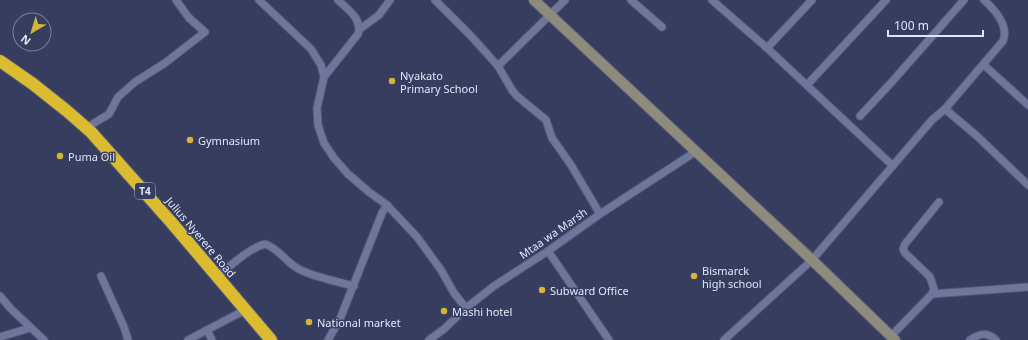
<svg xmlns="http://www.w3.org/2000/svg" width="1028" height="340" font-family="'Noto Sans',sans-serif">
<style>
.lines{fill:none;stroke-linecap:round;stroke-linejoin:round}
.street-casing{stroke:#545976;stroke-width:9}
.secondary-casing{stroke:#545976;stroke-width:12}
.highway-casing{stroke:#545976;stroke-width:14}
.street{stroke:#6e769c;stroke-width:7}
.secondary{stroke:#8f8b7c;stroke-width:10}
.highway{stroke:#dbbb30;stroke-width:12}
.poi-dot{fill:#d4b635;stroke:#373d5f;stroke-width:1.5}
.labels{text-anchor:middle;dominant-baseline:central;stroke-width:3;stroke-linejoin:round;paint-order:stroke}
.shield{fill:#373d5f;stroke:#adb3cc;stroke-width:1}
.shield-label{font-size:10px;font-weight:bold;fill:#e0e5fa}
.poi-label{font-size:11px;fill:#e0e5fa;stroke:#373d5f;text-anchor:start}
.street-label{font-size:11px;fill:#e0e5fa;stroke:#373d5f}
</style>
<rect width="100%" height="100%" fill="#373d5f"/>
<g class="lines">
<g class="street-casing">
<g id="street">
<path d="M259,0l52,49 10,16 3,12 -7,31 1,17 6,18 10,15 14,16 21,18 18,13 30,32 24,33 13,23 12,15"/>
<path d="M435,0l36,36 27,30 14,24 5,6 29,24 6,18 19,27 29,49"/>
<path d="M631,0l31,27"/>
<path d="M712,0l55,48 126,118"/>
<path d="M360,29l19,-14 11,-15"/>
<path d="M767,48l45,-48"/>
<path d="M984,65l44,40"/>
<path d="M498,66l67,-66"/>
<path d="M324,77l34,-43c5,-15 -11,-25 -20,-34"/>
<path d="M807,85l79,-85"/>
<path d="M945,109l32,27 51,49"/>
<path d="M860,116l30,-32 74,-84"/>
<path d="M87,129l4,-4 18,-11 9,-17 17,-15 30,-19 40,-31 -16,-14 -13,-18"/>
<path d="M548,251l61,89"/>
<path d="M101,276l23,51 4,13"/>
<path d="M217,277c13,-11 32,-29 48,-33 13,4 20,17 32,24 15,9 39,13 57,18"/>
<path d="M932,294l96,-7"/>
<path d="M0,296l11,13 33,31"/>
<path d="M207,330l5,10"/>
<path d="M891,336l41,-42 2,-5 -4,-12 -4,-4 -21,-20 -2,-4 2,-5 34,-42"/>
<path d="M0,337l30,-9"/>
<path d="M188,340l57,-30"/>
<path d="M328,340l12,-21 42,-106 5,-8"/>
<path d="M429,340l15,-11 22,-21 28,-22 54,-35 52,-37 95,-62"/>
<path d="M724,340l88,-80 120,-140 13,-11 58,-68c6,-15 -8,-31 -19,-41"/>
<path d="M970,340c10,-7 17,-8 26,0"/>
</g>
</g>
<g class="secondary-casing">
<path id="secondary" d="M534,0l278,260 83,80"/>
</g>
<g class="highway-casing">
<path id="highway" d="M0,61l33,23 34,27 24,21 80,90 100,118"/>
</g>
<use href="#street" class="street"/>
<use href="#secondary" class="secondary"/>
<use href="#highway" class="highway"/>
</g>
<g class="poi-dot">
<circle cx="392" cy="81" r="4"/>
<circle cx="190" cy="140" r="4"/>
<circle cx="60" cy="156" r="4"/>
<circle cx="694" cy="276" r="4"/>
<circle cx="542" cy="290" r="4"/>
<circle cx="444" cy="311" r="4"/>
<circle cx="309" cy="322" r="4"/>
</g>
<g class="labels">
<rect class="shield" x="135" y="183" width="20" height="16" rx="3"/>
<g class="shield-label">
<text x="145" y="191">T4</text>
</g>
<g class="poi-label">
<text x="400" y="75">Nyakato<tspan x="400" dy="13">Primary School</tspan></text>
<text x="198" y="140">Gymnasium</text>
<text x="68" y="156">Puma Oil</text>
<text x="702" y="270">Bismarck<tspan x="702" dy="13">high school</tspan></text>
<text x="550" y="290">Subward Office</text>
<text x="452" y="311">Mashi hotel</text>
<text x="317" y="322">National market</text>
</g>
<g class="street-label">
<text transform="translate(553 233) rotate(-35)">Mtaa wa Marsh</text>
<text transform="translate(201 237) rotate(50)">Julius Nyerere Road</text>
</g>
</g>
<g transform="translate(32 32) rotate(218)"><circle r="19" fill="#373d5f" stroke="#7b809d"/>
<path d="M0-3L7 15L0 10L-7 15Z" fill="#d4b635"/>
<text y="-6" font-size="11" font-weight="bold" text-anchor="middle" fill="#e0e5fa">N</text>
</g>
<path d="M888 30v6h95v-6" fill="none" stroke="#e0e5fa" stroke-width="2"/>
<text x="894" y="30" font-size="12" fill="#e0e5fa" stroke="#373d5f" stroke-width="3" paint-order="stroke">100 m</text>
</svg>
